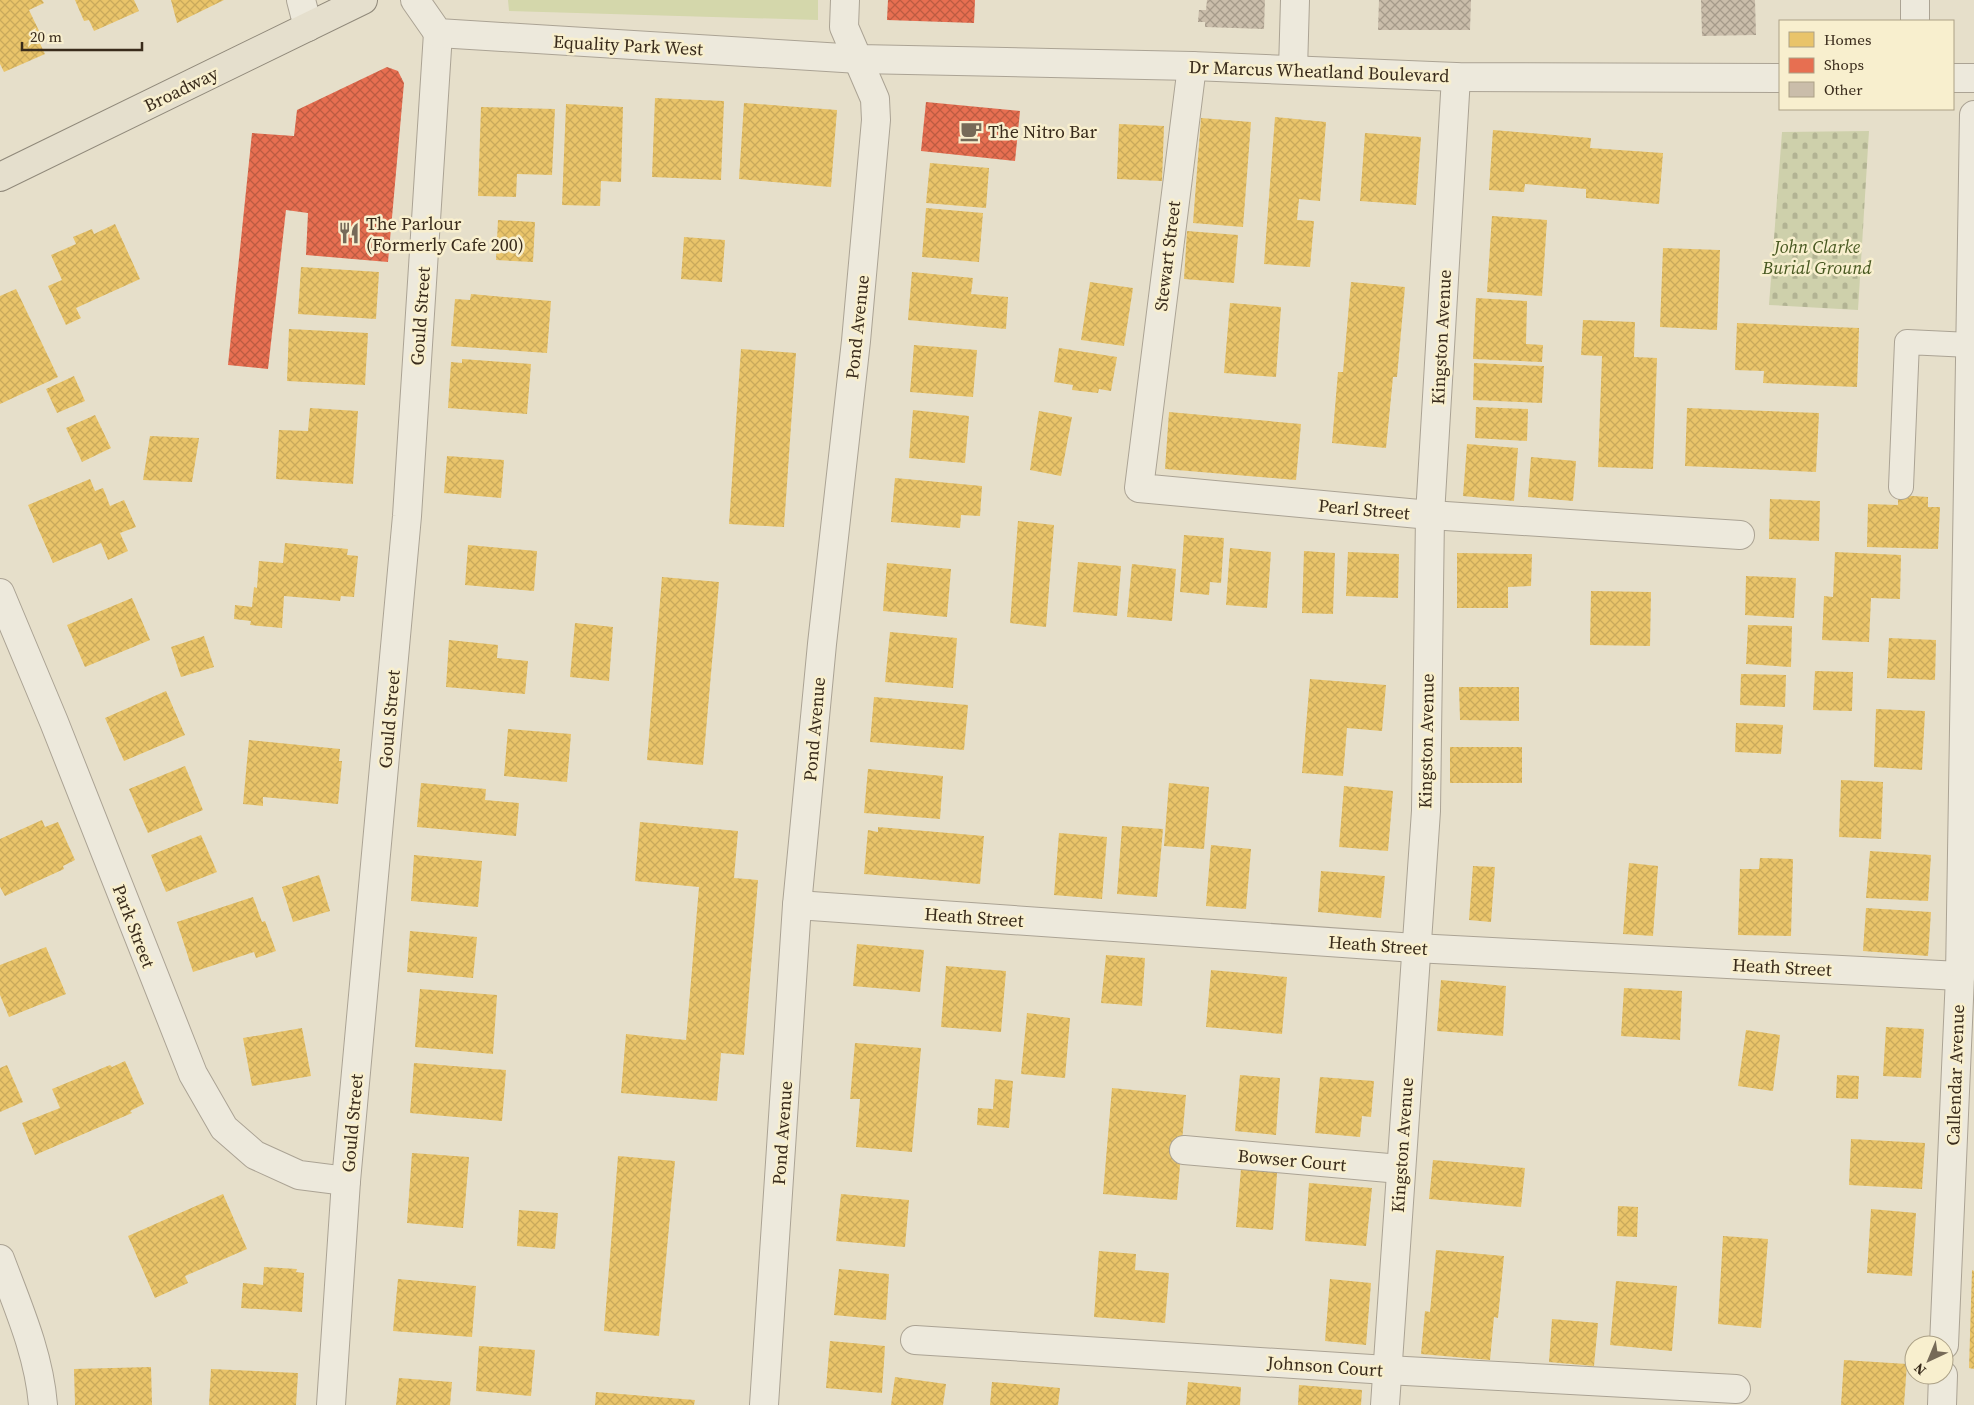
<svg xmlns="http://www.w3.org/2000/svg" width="1974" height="1405" font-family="'Source Serif 4',serif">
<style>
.cemetery{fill:url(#cemetery-stones)}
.park{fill:#d4d7ab}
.homes{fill:url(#homes-cross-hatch)}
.shops{fill:url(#shops-cross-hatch)}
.building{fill:url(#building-cross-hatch)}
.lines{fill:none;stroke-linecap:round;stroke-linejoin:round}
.service-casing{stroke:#aba394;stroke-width:26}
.minor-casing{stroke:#aba394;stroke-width:30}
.tertiary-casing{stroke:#aba394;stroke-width:30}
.primary-casing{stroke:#90897a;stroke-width:30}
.service{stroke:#ede9dc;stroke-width:24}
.minor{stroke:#ede9dc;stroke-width:28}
.tertiary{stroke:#ede9dc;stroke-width:28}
.primary{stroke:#e5dfcd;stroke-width:28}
.labels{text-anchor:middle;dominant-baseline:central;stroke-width:5;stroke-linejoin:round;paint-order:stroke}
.street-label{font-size:18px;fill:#392b1b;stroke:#f8efce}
.poi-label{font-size:18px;fill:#392b1b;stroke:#f8efce;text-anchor:start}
.park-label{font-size:18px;font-style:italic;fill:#475820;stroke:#f8efce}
</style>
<defs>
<pattern id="cemetery-stones" width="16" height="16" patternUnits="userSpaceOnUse" patternTransform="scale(1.25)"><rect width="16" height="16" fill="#ced0ab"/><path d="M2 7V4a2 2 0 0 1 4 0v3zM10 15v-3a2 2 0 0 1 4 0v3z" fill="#b2b393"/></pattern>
<pattern id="homes-cross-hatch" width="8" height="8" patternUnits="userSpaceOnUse" patternTransform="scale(1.25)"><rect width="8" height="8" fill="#e9c46a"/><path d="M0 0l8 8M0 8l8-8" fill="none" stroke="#c9a95b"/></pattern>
<pattern id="shops-cross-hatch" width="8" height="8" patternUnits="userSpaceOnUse" patternTransform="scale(1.25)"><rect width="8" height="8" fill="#e76f51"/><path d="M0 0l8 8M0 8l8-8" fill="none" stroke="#bc5b42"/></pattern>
<pattern id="building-cross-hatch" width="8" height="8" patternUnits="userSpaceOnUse" patternTransform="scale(1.25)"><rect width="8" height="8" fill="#cabdaa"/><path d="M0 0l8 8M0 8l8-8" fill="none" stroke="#a59a8a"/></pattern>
</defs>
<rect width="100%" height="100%" fill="#e6dfca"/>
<path class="cemetery" d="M1869,131l-11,179 -89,-5 13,-173z"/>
<path class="park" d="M508,0h310v20l-309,-9z"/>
<g class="homes">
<path d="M0,0h42l2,3 -15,7 12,25 -4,2 8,17 -41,18 -4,-8z"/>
<path d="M75,0h59l5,11 -45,20 -5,-11 -5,1z"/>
<path d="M171,0h53l-47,23z"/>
<path d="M655,98l69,3 -3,79 -69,-3z"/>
<path d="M744,103l93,7 -6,77 -92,-8z"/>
<path d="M566,104l57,3 -2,75 -20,-1 -1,25 -38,-1z"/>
<path d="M481,107l74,2 -3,66 -35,-1 -1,23 -38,-1z"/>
<path d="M1275,117l51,5 -6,79 -21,-2 -2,21 17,1 -4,46 -46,-3z"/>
<path d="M1201,118l50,4 -8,105 -50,-4z"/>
<path d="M1119,124l45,2 -2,55 -45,-2z"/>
<path d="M1493,130l98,8 -1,10 73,5 -4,51 -73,-6v-9l-61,-5 -1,8 -35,-2z"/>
<path d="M1365,133l56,4 -5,68 -56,-4z"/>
<path d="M930,163l59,5 -3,40 -60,-5z"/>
<path d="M926,208l57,5 -4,49 -57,-5z"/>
<path d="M1492,216l55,4 -5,76 -55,-4z"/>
<path d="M498,220l37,2 -2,40 -37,-2z"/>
<path d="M115,224l25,55 -64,29 5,10 -15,7 -18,-39 14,-6 -11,-25 25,-11 -3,-7 19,-8 2,5z"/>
<path d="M1187,231l51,4 -4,48 -50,-4z"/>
<path d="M684,237l41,3 -3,42 -41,-3z"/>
<path d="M1663,248l57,2 -3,80 -57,-3z"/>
<path d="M301,267l78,5 -3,47 -78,-5z"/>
<path d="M912,272l61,6 -2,16 37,3 -2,32 -98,-9z"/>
<path d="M1090,282l43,6 -9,58 -43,-6z"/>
<path d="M1351,282l54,5 -8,90h-4l-7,71 -54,-5 6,-71h5z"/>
<path d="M16,289l42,88 -58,27v-108z"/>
<path d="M471,294l80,7 -4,52 -96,-7 4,-47 15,1z"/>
<path d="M1476,298l51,3 -1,43 17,1 -1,17 -69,-3z"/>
<path d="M1230,303l51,4 -5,70 -52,-4z"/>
<path d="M1583,320l52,2 -1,35 23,1 -4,111 -55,-2 4,-111 -21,-1z"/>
<path d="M1737,323l122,5 -2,59 -94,-4 1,-12 -29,-1z"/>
<path d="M289,329l79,4 -3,52 -78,-4z"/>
<path d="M914,345l63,5 -4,47 -63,-5z"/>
<path d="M1059,348l58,9 -6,34 -12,-2 -1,4 -26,-3 1,-5 -19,-3z"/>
<path d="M741,349l55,4 -12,174 -55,-3z"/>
<path d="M462,359l69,5 -4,50 -79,-6 3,-46 11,1z"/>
<path d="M1474,363l70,3 -2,37 -69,-3z"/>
<path d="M74,376l11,25 -28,12 -11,-24z"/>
<path d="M1476,407l52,2 -1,32 -52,-3z"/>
<path d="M310,408l48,3 -5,73 -77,-5 3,-49 29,1z"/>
<path d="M1687,408l132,5 -3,59 -131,-6z"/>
<path d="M913,410l56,6 -4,47 -56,-5z"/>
<path d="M1039,411l33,6 -11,59 -31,-6z"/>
<path d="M1169,412l132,12 -5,56 -131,-11z"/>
<path d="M95,415l16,33 -29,14 -16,-34z"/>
<path d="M150,436l49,2 -7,44 -49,-2z"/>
<path d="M1467,444l51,4 -4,53 -51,-5z"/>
<path d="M447,456l57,4 -3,38 -57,-5z"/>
<path d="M1531,457l45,4 -3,40 -45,-4z"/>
<path d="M895,478l87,8 -2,30 -19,-1 -1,13 -69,-6z"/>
<path d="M90,479l5,12 8,-3 7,18 14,-6 12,27 -16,6 8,18 -20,9 -7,-17 -48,20 -25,-58z"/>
<path d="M1898,495l30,2v10h12l-2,42 -71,-2 1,-43 30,1z"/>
<path d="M1770,499l50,2 -1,40 -50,-2z"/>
<path d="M1018,521l36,4 -8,102 -36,-4z"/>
<path d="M1184,535l40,3 -3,45 -11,-1 -1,13 -29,-3z"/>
<path d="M285,543l63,6 -1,6 11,1 -4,41 -13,-1 -1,5 -56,-5 -2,32 -32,-3 1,-4 -17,-2 1,-14 17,2 2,-20 3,1 2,-27 24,2z"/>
<path d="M468,545l69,6 -3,40 -69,-6z"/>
<path d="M1230,548l41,4 -4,56 -41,-3z"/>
<path d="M1304,551l31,2 -2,61 -31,-1z"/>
<path d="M1348,552l51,2 -1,44 -52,-2z"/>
<path d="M1835,552l66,3 -1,44 -29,-1 -2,44 -47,-2 2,-44 9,1z"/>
<path d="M1457,553l75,1 -1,32 -23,1v21h-51z"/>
<path d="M1078,562l43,4 -4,50 -44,-4z"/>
<path d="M887,563l64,6 -4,48 -64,-6z"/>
<path d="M1132,564l44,5 -4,52 -45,-4z"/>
<path d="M1746,576l50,2 -2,40 -49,-3z"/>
<path d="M662,577l57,5 -16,183 -56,-5z"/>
<path d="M1591,591l60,1 -1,54 -60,-1z"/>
<path d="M132,598l18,42 -65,27 -18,-42z"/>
<path d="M575,623l38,4 -4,54 -39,-4z"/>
<path d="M1748,625l44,1 -1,41 -45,-3z"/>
<path d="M890,632l67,6 -4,50 -68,-6z"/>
<path d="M204,636l10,31 -33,10 -10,-30z"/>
<path d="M1889,638l47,2 -1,40 -48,-2z"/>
<path d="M449,640l49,5 -1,13 31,3 -3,33 -79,-7z"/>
<path d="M1815,671l38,1 -1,39 -39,-1z"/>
<path d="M1741,674l45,1 -1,32 -45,-2z"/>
<path d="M1310,679l76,6 -4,46 -35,-3 -4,48 -41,-3z"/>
<path d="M1459,687h60v34l-59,-1z"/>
<path d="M166,691l19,44 -61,26 -19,-43z"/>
<path d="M874,697l94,8 -4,45 -94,-8z"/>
<path d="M1876,709l49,2 -3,59 -48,-3z"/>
<path d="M1736,723l47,2 -2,29 -46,-2z"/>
<path d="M508,729l63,5 -4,48 -63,-6z"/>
<path d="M249,740l91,9 -1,12h3l-4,43 -75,-7v9l-20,-2z"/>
<rect x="1450" y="747" width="72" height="36"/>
<path d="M185,766l18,44 -55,23 -19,-44z"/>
<path d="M868,769l75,7 -3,43 -76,-6z"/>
<path d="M1841,780l42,2 -2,57 -42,-2z"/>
<path d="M421,783l65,6 -1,11 34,3 -3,33 -99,-9z"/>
<path d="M1169,783l40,4 -5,62 -40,-3z"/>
<path d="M1344,786l49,5 -5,60 -49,-4z"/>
<path d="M42,820l3,7 13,-5 17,38 -12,6 1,3 -59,27 -5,-9v-48z"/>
<path d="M640,822l98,9 -4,47 24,2 -14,175 -23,-2 -4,48 -96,-8 5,-59 60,6 13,-153 -64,-6z"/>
<path d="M1122,826l41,3 -6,68 -40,-3z"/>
<path d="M878,827l106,9 -4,48 -116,-10 4,-44 10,2z"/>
<path d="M1059,833l48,4 -5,62 -48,-4z"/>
<path d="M201,835l16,37 -51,20 -15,-37z"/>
<path d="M1211,845l40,4 -5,60 -40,-3z"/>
<path d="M1870,851l61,4 -3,46 -62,-3z"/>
<path d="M414,855l68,6 -4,46 -67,-6z"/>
<path d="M1760,858l33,1 -2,77 -53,-1 2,-66h19z"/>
<path d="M1629,863l29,3 -5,70 -30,-2z"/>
<path d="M1473,866l22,1 -4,55 -22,-2z"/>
<path d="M1321,871l64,5 -4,42 -63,-6z"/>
<path d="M319,875l11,36 -37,11 -11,-35z"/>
<path d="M253,897l9,25 3,-1 11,30 -20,7 -2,-6 -61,20 -16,-50z"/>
<path d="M1866,908l65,4 -3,44 -65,-5z"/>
<path d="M410,931l67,6 -4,41 -66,-6z"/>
<path d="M857,944l67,6 -4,42 -67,-6z"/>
<path d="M46,947l20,47 -57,23 -9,-22v-30z"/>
<path d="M1106,955l39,3 -3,48 -41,-3z"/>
<path d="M946,966l60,5 -5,61 -60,-5z"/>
<path d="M1211,970l76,7 -5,57 -76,-7z"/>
<path d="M1441,980l65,6 -3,50 -66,-5z"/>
<path d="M1624,988l58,3 -2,49 -59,-4z"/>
<path d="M420,989l77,6 -4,59 -78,-7z"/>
<path d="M1027,1013l43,5 -5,60 -44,-4z"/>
<path d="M1886,1027l38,2 -3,49 -38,-2z"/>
<path d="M302,1028l9,48 -59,10 -9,-48z"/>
<path d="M1746,1030l34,5 -7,56 -35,-5z"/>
<path d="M855,1043l66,5 -9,104 -56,-5 4,-48h-10z"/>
<path d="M125,1061l19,43 -14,7 2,2 -97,42 -13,-32 38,-15 -8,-19 58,-24 2,2z"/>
<path d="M414,1063l92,7 -4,51 -92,-8z"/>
<path d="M7,1065l16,37 -23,10v-44z"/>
<path d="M1240,1075l40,3 -4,57 -41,-4z"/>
<path d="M1837,1075l22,1 -1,23 -22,-1z"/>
<path d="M1320,1077l54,4 -3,36 -9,-1 -2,21 -45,-4z"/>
<path d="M995,1079l18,2 -4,47 -32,-3 1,-17 15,1z"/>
<path d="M1112,1088l74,7 -9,105 -74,-6z"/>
<path d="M1851,1139l74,4 -3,46 -73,-4z"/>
<path d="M412,1153l57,4 -6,71 -56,-5z"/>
<path d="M618,1156l57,5 -16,175 -55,-5z"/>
<path d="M1242,1157l36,3 -5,70 -37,-3z"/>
<path d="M1433,1160l92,8 -4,39 -92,-8z"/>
<path d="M1309,1183l63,5 -6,58 -61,-5z"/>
<path d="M223,1194l24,55 -62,27 3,7 -33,15 -27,-62z"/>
<path d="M841,1194l68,6 -4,47 -69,-6z"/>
<path d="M1618,1206l20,1 -1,30 -20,-1z"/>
<path d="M1871,1209l45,4 -4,63 -45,-3z"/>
<path d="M519,1210l39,3 -3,36 -38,-3z"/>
<path d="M1723,1236l45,3 -7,89 -43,-4z"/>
<path d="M1436,1250l68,6 -6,62 -4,-1 -4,43 -69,-6 4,-43 5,1z"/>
<path d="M1099,1251l37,3 -1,16 34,3 -4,50 -71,-6z"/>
<path d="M264,1267l33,2 -1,3 8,1 -2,39 -61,-4 2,-25 20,2z"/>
<path d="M839,1269l50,5 -3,46 -52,-5z"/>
<path d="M1972,1270l2,1v98l-5,-1z"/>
<path d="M398,1279l78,7 -4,51 -79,-6z"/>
<path d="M1330,1279l41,4 -5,62 -41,-4z"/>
<path d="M1616,1281l61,5 -5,65 -62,-6z"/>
<path d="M1552,1319l46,4 -4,43 -45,-4z"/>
<path d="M830,1341l55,5 -3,47 -56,-5z"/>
<path d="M479,1346l56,4 -4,46 -55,-5z"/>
<path d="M1844,1360l63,4 -3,41h-63z"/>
<path d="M151,1367l1,38h-77l-1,-36z"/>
<path d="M211,1369l87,4 -2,32h-87z"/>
<path d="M895,1377l51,7 -3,21h-52z"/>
<path d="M399,1378l53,4 -2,23h-54z"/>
<path d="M992,1382l68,6 -2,17h-68z"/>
<path d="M1188,1382l53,5 -1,18h-54z"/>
<path d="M1299,1385l63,5 -1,15h-63z"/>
<path d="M596,1392l99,8 -1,5h-99z"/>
</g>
<g class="shops">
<path d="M888,0h87l-1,23 -87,-3z"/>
<path d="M387,67l11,4 6,12 -16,179 -82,-7 2,-42 -22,-3 -18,159 -40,-4 24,-232 42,3 3,-26z"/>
<path d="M926,102l94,9 -5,50 -94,-10z"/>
</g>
<g class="building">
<path d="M1207,0h58l-1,29 -59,-2v-5h-7l1,-12h7z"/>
<path d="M1379,0h92l-1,30h-92z"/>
<path d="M1701,0h54l1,35 -54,1z"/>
</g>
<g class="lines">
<g class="service-casing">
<path id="service" d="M1901,487l6,-145 63,3"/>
</g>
<g class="minor-casing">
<g id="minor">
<path d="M301,0l7,27"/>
<path d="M1915,21v-21"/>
<path d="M1192,66l-53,422 291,27 310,20"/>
<path d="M1293,70l2,-70"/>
<path d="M0,593l54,129 139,352 31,54 31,27 44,20 47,6"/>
<path d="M797,905l618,43 545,28"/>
<path d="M1184,1150l216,19"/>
<path d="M0,1259c18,48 39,95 43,146"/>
<path d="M915,1340l472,30 349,19"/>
<path d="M1944,1345l16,-369 14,-861"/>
<path d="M331,1405l15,-224 61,-665 31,-483"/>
<path d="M764,1405l33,-500 25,-261 34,-303 20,-221 -1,-21 -31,-72 1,-27"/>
<path d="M1385,1405l41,-594 4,-296 26,-438"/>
<path d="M1942,1405l1,-30"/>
</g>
</g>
<g class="tertiary-casing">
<g id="tertiary">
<path d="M415,0l23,33 421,26 333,7 264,11 324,1"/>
<path d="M1953,78h21"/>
</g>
</g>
<g class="primary-casing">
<path id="primary" d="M0,177l363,-177"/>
</g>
<use href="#service" class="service"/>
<use href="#minor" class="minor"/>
<use href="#tertiary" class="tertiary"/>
<use href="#primary" class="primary"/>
</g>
<defs>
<g id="cafe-bare" transform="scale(1.725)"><path d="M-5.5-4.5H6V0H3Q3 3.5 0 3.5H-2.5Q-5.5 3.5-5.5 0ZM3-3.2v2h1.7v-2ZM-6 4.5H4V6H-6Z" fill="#766a58" stroke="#f8efce" stroke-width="2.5" paint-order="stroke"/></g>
<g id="restaurant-bare" transform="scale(1.725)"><path d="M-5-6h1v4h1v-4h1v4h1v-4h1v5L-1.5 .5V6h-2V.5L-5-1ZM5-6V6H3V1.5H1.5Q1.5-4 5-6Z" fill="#766a58" stroke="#f8efce" stroke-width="2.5" paint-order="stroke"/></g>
</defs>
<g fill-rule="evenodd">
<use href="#cafe-bare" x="971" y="131"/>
<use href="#restaurant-bare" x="349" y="233"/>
</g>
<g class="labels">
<g class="street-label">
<text transform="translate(628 45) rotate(3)">Equality Park West</text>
<text transform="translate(1319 71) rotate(2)">Dr Marcus Wheatland Boulevard</text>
<text transform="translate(181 89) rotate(-26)">Broadway</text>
<text transform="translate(1167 256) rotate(-83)">Stewart Street</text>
<text transform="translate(420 316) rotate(-86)">Gould Street</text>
<text transform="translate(857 327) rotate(-84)">Pond Avenue</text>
<text transform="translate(1441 337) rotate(-87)">Kingston Avenue</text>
<text transform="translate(1364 509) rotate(5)">Pearl Street</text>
<text transform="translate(389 719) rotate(-85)">Gould Street</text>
<text transform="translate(814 729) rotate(-85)">Pond Avenue</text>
<text transform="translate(1426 741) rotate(-89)">Kingston Avenue</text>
<text transform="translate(974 917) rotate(4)">Heath Street</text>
<text transform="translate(134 926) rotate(69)">Park Street</text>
<text transform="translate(1378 945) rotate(4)">Heath Street</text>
<text transform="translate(1782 967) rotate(3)">Heath Street</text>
<text transform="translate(1955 1075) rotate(-88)">Callendar Avenue</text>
<text transform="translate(352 1123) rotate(-85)">Gould Street</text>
<text transform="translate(782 1133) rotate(-86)">Pond Avenue</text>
<text transform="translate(1402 1145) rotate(-86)">Kingston Avenue</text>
<text transform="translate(1292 1160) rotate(5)">Bowser Court</text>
<text transform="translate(1325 1366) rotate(4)">Johnson Court</text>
</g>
<g class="poi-label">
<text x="988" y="131">The Nitro Bar</text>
<text x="366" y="223">The Parlour<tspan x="366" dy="21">(Formerly Cafe 200)</tspan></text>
</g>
<g class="park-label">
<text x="1817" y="246">John Clarke<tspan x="1817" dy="21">Burial Ground</tspan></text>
</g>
</g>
<rect x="1779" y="20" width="175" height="90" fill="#f8efce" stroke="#aca186"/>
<rect x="1789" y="32" width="25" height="15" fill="#e9c46a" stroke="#aca186"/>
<text x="1824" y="45" font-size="15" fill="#392b1b">Homes</text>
<rect x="1789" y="58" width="25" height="15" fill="#e76f51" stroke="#aca186"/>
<text x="1824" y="70" font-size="15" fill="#392b1b">Shops</text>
<rect x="1789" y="82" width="25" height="15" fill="#cabdaa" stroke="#aca186"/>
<text x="1824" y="95" font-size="15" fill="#392b1b">Other</text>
<g transform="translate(1929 1360) rotate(224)"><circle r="24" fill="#f8efce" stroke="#aca186"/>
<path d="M0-4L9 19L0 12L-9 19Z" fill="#766a58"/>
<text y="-8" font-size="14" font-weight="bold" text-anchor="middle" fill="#392b1b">N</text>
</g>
<path d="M22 42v8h120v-8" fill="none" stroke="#392b1b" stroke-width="2.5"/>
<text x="30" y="42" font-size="15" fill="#392b1b" stroke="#f8efce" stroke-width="4" paint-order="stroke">20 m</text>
</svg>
